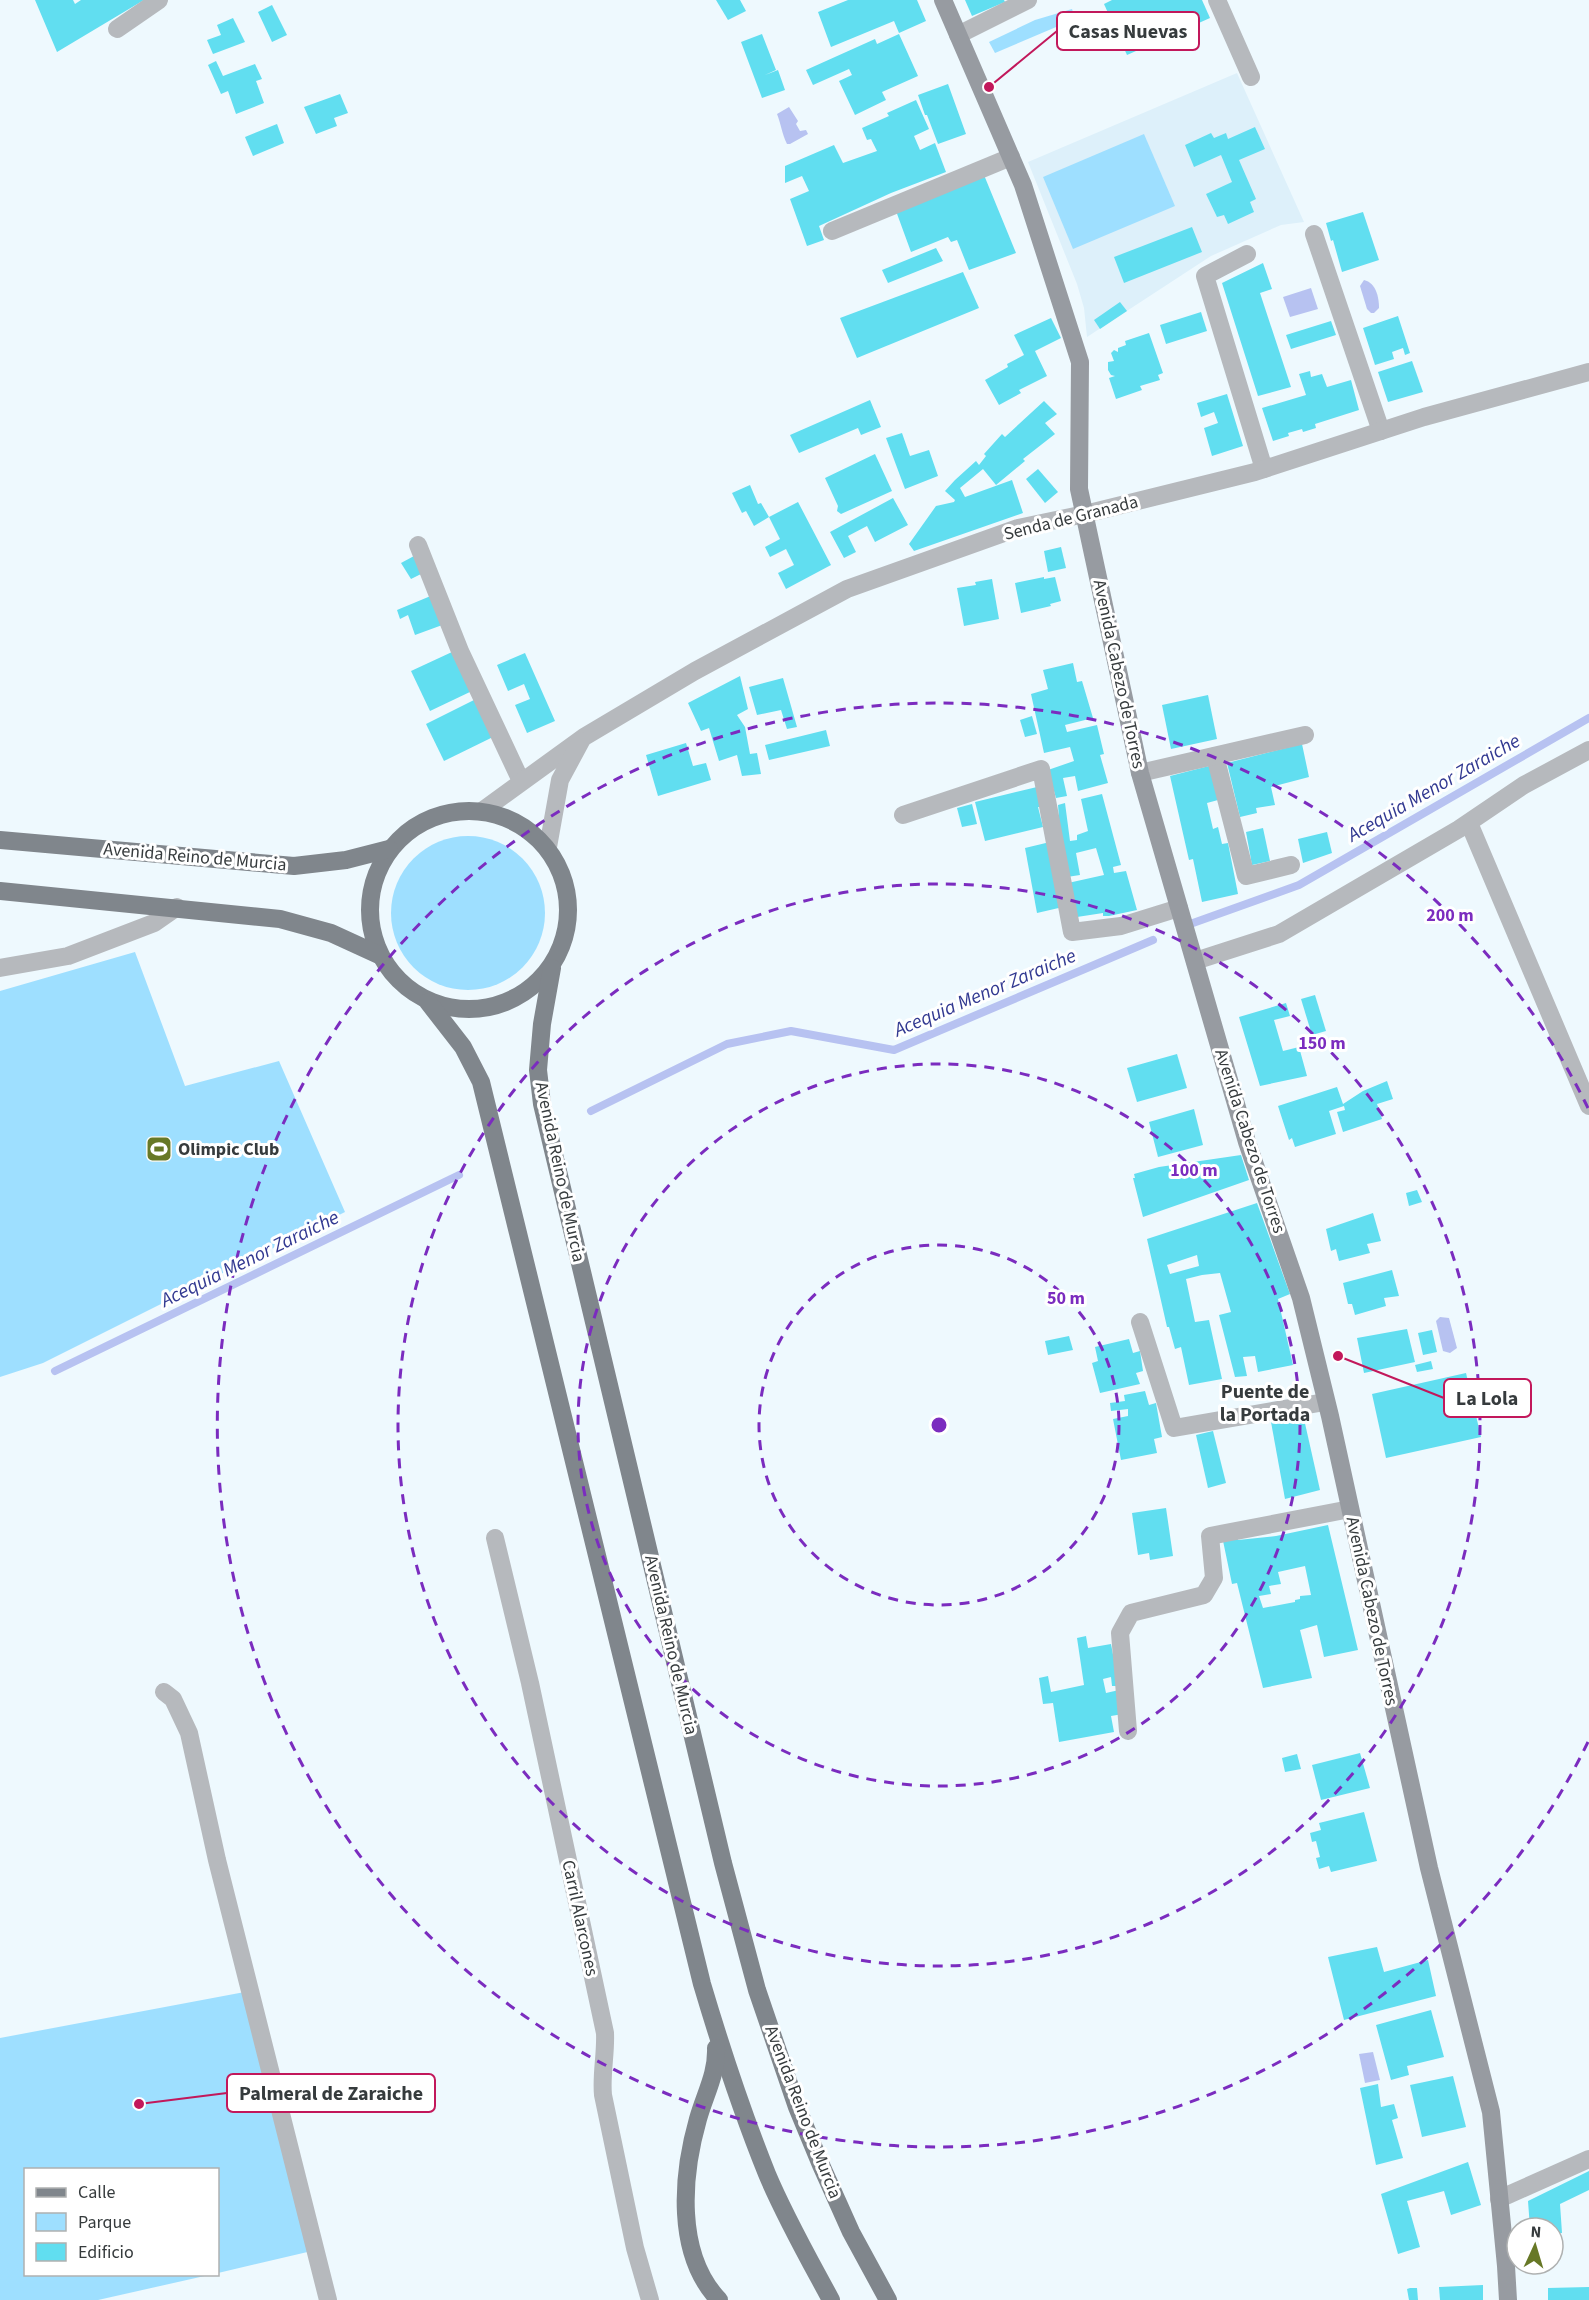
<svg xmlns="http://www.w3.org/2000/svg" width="1589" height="2300" font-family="'Source Sans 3',sans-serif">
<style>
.built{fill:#ddf0fa}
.green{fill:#9edfff}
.water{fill:#b7c2f1}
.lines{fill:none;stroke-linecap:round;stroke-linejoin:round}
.stream{stroke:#b7c2f1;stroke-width:8}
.building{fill:#61def0;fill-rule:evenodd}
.street{stroke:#b6b9bd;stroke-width:18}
.secondary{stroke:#979ba1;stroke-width:18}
.primary{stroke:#80868c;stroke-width:18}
.ring{fill:none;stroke:#7b2cbf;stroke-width:3;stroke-dasharray:10 8}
.labels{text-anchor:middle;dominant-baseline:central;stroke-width:6;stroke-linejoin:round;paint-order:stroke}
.street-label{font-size:18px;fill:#363b3d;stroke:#fff}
.poi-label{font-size:18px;font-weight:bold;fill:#363b3d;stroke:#fff;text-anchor:start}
.water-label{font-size:20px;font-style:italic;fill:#323991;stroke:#fff}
.neighbourhood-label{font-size:20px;font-weight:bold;fill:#363b3d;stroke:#fff}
.centre{fill:#7b2cbf;stroke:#fff;stroke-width:3}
.ring-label{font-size:18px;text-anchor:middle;font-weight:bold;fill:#7b2cbf;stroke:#fff;stroke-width:6;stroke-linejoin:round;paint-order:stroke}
.leader{fill:none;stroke:#c2185b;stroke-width:2}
.callout-dot{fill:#c2185b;stroke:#fff;stroke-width:2}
.callout{fill:#fff;stroke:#c2185b;stroke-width:2}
.callout-label{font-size:20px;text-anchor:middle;font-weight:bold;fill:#363b3d}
</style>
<rect width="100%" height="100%" fill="#eef9fe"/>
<path class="built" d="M1237,73l67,149 -23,3 -70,31 -124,81 -3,-29 -7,-24 -49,-122z"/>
<g class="green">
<path d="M1072,9l3,10 -80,34 -6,-11 46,-22z"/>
<path d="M1144,134l31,72 -102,43 -30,-72z"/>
<circle cx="468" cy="913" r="77"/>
<path d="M135,952l50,134 94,-25 66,151 -302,151 -43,14v-386z"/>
<path d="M250,1991l66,259 -98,23v-103h-192v104l183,1 -111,25h-98v-262z"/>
</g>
<g class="water">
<path d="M789,107l9,14 -2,3 4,7 6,-1 2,4 -18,10h-3c-5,-10 -6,-20 -10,-30z"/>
<path d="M1364,280c12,3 15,17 15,28l-5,5h-3l-4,-4 -7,-23z"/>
<path d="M1311,288l7,21 -28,8 -7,-20z"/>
<path d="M1440,1317l9,1 8,30 -7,5 -7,-2 -7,-30z"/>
<path d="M1373,2052l7,28 -15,3 -6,-29z"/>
</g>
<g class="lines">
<g class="stream">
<path d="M1193,923l106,-38 290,-167"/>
<path d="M591,1111l136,-67 64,-13 103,19 259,-110"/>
<path d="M55,1371l404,-196"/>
</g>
</g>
<g class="building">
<path d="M35,0h38l2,4 6,-4h63l-87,52z"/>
<path d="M716,0h24l6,11 -18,9z"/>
<path d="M848,0h69l9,21 -27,12 -5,-12 -63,26 -13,-35z"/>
<path d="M965,0h39l1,2 -33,14z"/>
<path d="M1112,0h90l8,18 -83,37 -23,-51z"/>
<path d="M272,5l15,30 -15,7 -14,-30z"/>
<path d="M233,18l12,24 -32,12 -6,-14 14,-5 -4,-10z"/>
<path d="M762,34l14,36 -11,5 13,-5 7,20 -23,8 -21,-56z"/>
<path d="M899,34l19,42 -36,16 4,8 -31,15 -16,-34 13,-6 -3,-6 -36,16 -7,-15 69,-31 2,5z"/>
<path d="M216,61l7,15 32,-12 7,15 -6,2 8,22 -28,11 -8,-23 -7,3 -13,-29z"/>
<path d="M948,84l18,50 -28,10 -11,-29h-2l-7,-20z"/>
<path d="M340,94l8,19 -14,5 3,8 -21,8 -12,-27z"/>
<path d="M916,100l13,29 -15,7 6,14 15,-7 11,29 -55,21 -72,33 5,14 -17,6 -17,-47 19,-8 -7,-15 -17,7v-17l49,-21 9,18 34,-12 -6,-12 -4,1 -5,-12 27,-12 -2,-3z"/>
<path d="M277,124l7,19 -31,13 -8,-19z"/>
<path d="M1255,127l10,22 -26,11 17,39 -6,3 4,10 -26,12 -4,-9 -7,2 -11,-23 26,-12 -11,-27 -27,12 -9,-22 26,-12 3,5 12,-5 2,6z"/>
<path d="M984,175l32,78 -47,17 -12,-30 -6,2 -3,-5 -37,15 -15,-41z"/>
<path d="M1363,212l16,48 -37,12 -9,-32 -2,1 -5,-18z"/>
<path d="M1192,227l10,25 -78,31 -10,-26z"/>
<path d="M936,248l7,13 -55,22 -6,-13z"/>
<path d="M1263,263l9,26 -12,4 31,94 -33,9 -36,-113z"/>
<path d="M963,272l16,36 -122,50 -17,-40z"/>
<path d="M1120,302l7,9 -27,18 -6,-9z"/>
<path d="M1201,312l6,19 -41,13 -6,-19z"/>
<path d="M1398,316l12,37 -5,2 -2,-7 -11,4 2,7 -19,6 -12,-37z"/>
<path d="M1051,318l10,20 -26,13 12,25 -28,14 2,3 -22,12 -14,-25 23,-13 -1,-3 17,-9 -10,-20z"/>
<path d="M1331,321l5,14 -45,14 -5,-14z"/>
<path d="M1149,333l14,40 -5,2 2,5 -20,6 2,4 -26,9 -7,-21 6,-2 -4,-1 -3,-5v-8l6,-1 -3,-8 3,-3 4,2v-4l8,-3 -1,-4z"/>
<path d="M1412,361l11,31 -35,10 -10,-30z"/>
<path d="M1310,371l1,6 11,-3 5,13 24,-7 8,30 -44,14 1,4 -13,4 -1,-3 -14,4 1,3 -16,5 -11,-33 44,-13 -7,-21z"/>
<path d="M1227,394l16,52 -31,10 -8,-28 14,-5 -4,-11 -13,5 -4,-14z"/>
<path d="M870,400l11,27 -20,8 -3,-7 -59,25 -9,-18z"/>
<path d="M1044,401l13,13 -12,9 10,11 -32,25 2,2 -29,24 -13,-16 -23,19 5,9 47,-17 11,33 -109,38 -5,-7 27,-38 18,-4 1,-2 -10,-9 10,-11 21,-19 3,4 7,-9 -2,-2 18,-20 3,3z"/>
<path d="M902,433l8,23 19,-6 9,26 -33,13 -19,-51z"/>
<path d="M875,454l17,37 -51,23 -4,-3 1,-5 -13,-28z"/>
<path d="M1038,469l20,23 -13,11 -19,-24z"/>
<path d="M750,485l8,19 3,-1 8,14 -15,9 -8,-15 -4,2 -10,-20z"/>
<path d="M893,498l15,27 -33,17 -8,-16 -19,10 8,16 -12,6 -14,-26z"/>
<path d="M798,502l33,63 -45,24 -8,-16 16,-8 -8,-16 -16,8 -5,-10 15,-8 -11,-22z"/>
<path d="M1061,547l5,21 -18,4 -4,-21z"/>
<path d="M414,556l9,17 -12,6 -10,-16z"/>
<path d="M1044,577v2l11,-2 6,24 -11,3 1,2 -30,7 -6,-30z"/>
<path d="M992,579l7,40 -35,7 -7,-38 19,-3 -1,-3z"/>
<path d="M433,595l12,29 -30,11 -7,-20 -8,4 -3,-9z"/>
<path d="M452,652l20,39 -42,20 -19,-40z"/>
<path d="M525,653l30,68 -28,12 -12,-28 15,-6 -6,-15 -16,7 -11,-26z"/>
<path d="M1073,663l4,19 5,-1 11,37 -28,7 2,7 30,-7 7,29 -4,1 8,28 -30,8 -3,-15 -12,2 4,18 -11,2 -8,-28 26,-9 -4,-14 -26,6 -13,-59 17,-5 -5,-19z"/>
<path d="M740,676l8,33 -11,6 8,12 5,27 7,-1 4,21 -19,2 -5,-21 -18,6 -10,-33 -8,3 -13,-28z"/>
<path d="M783,678l14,49 -10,2 -6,-19 -24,5 -8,-28z"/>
<path d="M1208,695l9,44 -46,10 -9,-44z"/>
<path d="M476,699l17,38 -49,24 -18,-37z"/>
<path d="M1032,716l5,18 -12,3 -5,-17z"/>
<path d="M826,730l4,16 -61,14 -4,-15z"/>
<path d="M686,743l7,23 13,-3 5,17 -53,16 -12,-41z"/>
<path d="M1302,744l7,33 -38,10 4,18 -19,3 1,5 -17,4 -13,-54z"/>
<path d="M1209,766l9,34 -11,3 6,26 5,-2 4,17 6,-1 10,51 -36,8 -9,-43 -4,1 -19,-84z"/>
<path d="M1037,787l5,20h-4l5,20 -58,14 -10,-39z"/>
<path d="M1102,794l19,71 -8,2 1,6 12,-2 11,39 -28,6h-6v-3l-26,4 -9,-34 36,-8 -8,-27 -20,5 4,22 -13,2 -6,-33 -3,-39 7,-2 5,38 7,-1v-5l11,-4 -7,-32z"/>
<path d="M972,804l5,20 -15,3 -5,-19z"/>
<path d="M1263,828l7,33 -18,4 -6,-33z"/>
<path d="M1327,832l5,21 -29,10 -5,-24z"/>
<path d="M1050,842l13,65 -26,6 -12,-65z"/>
<path d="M1315,995l11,36 -14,4 -11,-36z"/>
<path d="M1286,1003l4,13 -16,4 9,31 16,-4 8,29 -47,10 -21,-69z"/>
<path d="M1177,1054l10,34 -50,14 -10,-34z"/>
<path d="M1387,1081l6,18 -16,5 5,15 -39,13 -6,-20 8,-2 -1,-4 -15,5 7,23 -41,13 -3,-9 -3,2 -11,-34 59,-19 6,17 20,-13z"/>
<path d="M1194,1109l9,36 -45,12 -9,-35z"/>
<path d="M1241,1155l8,25 -106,37 -10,-39h2l-1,-4 25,-7z"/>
<path d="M1417,1190l5,12 -13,4 -3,-13z"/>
<path d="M1257,1203l33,91 -12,5 15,66 -35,7 -3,-16 -12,1 4,19 -12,1 -16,-62 12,-3 -11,-39 -18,2 -16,4 9,43 14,-2 13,59 -33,6 -8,-38 -6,2 -6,-22h-2l-20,-88zM1197,1255l2,11 -29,8 -3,-9z"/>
<path d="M1373,1213l8,28 -14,3 3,9 -31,8 -3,-12 -5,2 -5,-22z"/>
<path d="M1392,1270l7,26 -15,2 2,8 -31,9 -3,-11h-4l-5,-21z"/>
<path d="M1407,1329l8,33 -51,11 -7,-35z"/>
<path d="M1432,1330l5,22 -14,3 -5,-22z"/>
<path d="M1069,1336l4,14 -25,5 -3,-14z"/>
<path d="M1129,1339l4,14 7,-2 3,20 -7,2 4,11 -40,9 -8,-30 6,-2 -3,-14z"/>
<path d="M1431,1361l2,8 -16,3 -2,-7z"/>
<path d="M1466,1373l15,64 -95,21 -14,-64z"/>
<path d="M1145,1391l4,14 7,-2 6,34 -8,2 3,14 -36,7 -8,-41 15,-3v-7l-17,2 -1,-8 15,-2 -1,-6z"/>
<path d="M1304,1419l16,71 -35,9 -14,-77z"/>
<path d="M1213,1431l13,52 -18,5 -12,-53z"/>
<path d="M1166,1508l7,48 -23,4 -1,-7 -11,2 -6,-42z"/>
<path d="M1328,1525l30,125 -34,7 -7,-32 -17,5 12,48 -49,10 -26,-105 -5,1 -10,-48 14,-2 2,6 38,-4zM1305,1566l6,29 -11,1v3l-5,1v2l-32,6 -4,-12 12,-2 -2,-8 12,-2 -3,-12z"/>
<path d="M1086,1636l2,12 23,-4 8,42h-7l-1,-9 -8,2 3,14 13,-3 4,24 -12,2 3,16 -55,10 -6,-39 -10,1 -4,-26 9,-2 3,16 33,-7 -7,-47z"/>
<path d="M1360,1753l10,35 -49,12 -9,-35z"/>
<path d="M1297,1754l4,15 -16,3 -3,-14z"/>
<path d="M1364,1812l13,49 -46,11 -2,-6 -10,3 -3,-11 4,-1 -4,-16 -4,1 -2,-9 11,-3 -2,-7z"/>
<path d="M1377,1947l7,25 44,-12 8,36 -92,24 -16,-63z"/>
<path d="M1431,2010l13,47 -37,9 2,9 -18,5 -15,-55z"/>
<path d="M1453,2076l13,51 -44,10 -12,-52z"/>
<path d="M1378,2084l3,23 13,-3 4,14 -6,2 11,38 -27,7 -16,-77z"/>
<path d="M1468,2162l13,43 -30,10 -7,-24 -37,10 13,46 -22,7 -17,-60z"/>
<path d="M1589,2171v19l-29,14 2,29 -9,1v-6h-23l-2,-27z"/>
<path d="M1483,2285v15h-43l-1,-13z"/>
<path d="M1589,2287v13h-41v-12z"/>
<path d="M1410,2288h7l1,12h-9l-2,-11z"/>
</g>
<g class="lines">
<g class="street">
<path d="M1217,0l34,77"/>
<path d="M117,29l42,-29"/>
<path d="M958,35l70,-35"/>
<path d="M832,231l179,-74"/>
<path d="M1314,234l67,197"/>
<path d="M1247,254l-42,22 59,193"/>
<path d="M418,545l42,106 61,130"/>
<path d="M1215,756l31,120 45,-11"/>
<path d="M1140,773l165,-38"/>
<path d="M482,811l102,-74 111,-66 152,-82 171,-61 67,-14 170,-42 169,-55 165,-45"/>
<path d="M903,815l138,-46 31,163 49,-6 58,-18"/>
<path d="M1469,823l120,283"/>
<path d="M548,847l12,-67 21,-39"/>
<path d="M1195,961l84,-27 180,-105 65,-44 65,-35"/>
<path d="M0,968l68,-12 86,-33 23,-16"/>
<path d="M1140,1322l34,106 151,-26"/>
<path d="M495,1538l35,145 75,350c1,21 -4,41 -2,62l32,153 15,52"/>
<path d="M164,1692l9,7 16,34 28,127 111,440"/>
<path d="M1128,1731l-8,-98 11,-20 73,-18 10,-17 -4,-42 140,-27"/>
<path d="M1499,2199l90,-40"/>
</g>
<path class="secondary" d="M943,0l80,185 57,177 -1,127 61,284 107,369 54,156 29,118 99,452 62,244 15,154 2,34"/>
<g class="primary">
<circle cx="469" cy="910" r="99"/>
<path d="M0,840l294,26 52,-6 43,-11"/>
<path d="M0,891l280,28 51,14 48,22"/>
<path d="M552,968l-10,56 -4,46 4,34 181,759 34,127 40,117 24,58 30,67 37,68"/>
<path d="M428,1002l35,45 18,35 221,902c19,64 40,128 65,190 18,43 42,85 64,126"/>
<path d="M716,2048c1,26 -11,46 -18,71 -16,56 -23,135 21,181"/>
</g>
</g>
<g class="ring">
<circle cx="939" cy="1425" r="180"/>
<circle cx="939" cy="1425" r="361"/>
<circle cx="939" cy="1425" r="541"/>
<path d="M1588 1742A722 722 0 1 1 1588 1108"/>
</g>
<defs>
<g id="stadium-square" transform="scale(1.35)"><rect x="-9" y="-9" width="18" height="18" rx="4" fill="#677826" stroke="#fff"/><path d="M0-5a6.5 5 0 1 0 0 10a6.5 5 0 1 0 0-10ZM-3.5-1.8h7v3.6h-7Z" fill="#fff"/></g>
</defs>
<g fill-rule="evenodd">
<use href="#stadium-square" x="159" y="1149"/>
</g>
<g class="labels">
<g class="street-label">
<text transform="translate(1071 518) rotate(-14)">Senda de Granada</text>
<text transform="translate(1119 674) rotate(78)">Avenida Cabezo de Torres</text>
<text transform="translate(195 857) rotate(5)">Avenida Reino de Murcia</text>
<text transform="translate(1250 1141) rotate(72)">Avenida Cabezo de Torres</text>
<text transform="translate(560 1172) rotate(78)">Avenida Reino de Murcia</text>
<text transform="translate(1372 1611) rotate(78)">Avenida Cabezo de Torres</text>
<text transform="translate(671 1645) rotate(77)">Avenida Reino de Murcia</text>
<text transform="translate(580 1918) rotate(78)">Carril Alarcones</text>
<text transform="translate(803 2112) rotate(69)">Avenida Reino de Murcia</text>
</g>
<g class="poi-label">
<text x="178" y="1149">Olimpic Club</text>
</g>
<g class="water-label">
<text transform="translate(1434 788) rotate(-30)">Acequia Menor Zaraiche</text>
<text transform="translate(985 993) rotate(-23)">Acequia Menor Zaraiche</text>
<text transform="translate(250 1259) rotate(-26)">Acequia Menor Zaraiche</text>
</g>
<g class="neighbourhood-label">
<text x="1265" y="1392">Puente de<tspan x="1265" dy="23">la Portada</tspan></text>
</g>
</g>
<circle cx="939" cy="1425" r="9" class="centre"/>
<g class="ring-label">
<text x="1450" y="921">200 m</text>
<text x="1322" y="1049">150 m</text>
<text x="1194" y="1176">100 m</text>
<text x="1066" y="1304">50 m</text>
</g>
<path class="leader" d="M989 87L1057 31M1338 1356L1444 1398M139 2104L227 2093"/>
<g class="callout-dot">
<circle cx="989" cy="87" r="6"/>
<circle cx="1338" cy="1356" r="6"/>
<circle cx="139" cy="2104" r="6"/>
</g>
<g class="callout">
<rect x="1057" y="12" width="142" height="38" rx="6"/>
<rect x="1444" y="1379" width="87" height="38" rx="6"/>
<rect x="227" y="2074" width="208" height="38" rx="6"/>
</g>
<g class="callout-label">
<text x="1128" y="38">Casas Nuevas</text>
<text x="1487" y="1405">La Lola</text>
<text x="331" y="2100">Palmeral de Zaraiche</text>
</g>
<rect x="24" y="2168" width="195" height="108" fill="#ffffff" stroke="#afb1b1" stroke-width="1.5"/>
<rect x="36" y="2188" width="30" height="9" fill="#80868c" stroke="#afb1b1" stroke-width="1.5"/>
<text x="78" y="2198" font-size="18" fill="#363b3d">Calle</text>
<rect x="36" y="2213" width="30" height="18" fill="#9edfff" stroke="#afb1b1" stroke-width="1.5"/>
<text x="78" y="2228" font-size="18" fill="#363b3d">Parque</text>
<rect x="36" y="2243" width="30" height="18" fill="#61def0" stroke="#afb1b1" stroke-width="1.5"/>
<text x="78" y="2258" font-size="18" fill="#363b3d">Edificio</text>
<g transform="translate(1535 2246) rotate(4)"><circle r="28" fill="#ffffff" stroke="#afb1b1" stroke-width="1.5"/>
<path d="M0-4.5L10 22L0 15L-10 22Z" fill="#677826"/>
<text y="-9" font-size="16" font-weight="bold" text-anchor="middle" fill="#363b3d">N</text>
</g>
</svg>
